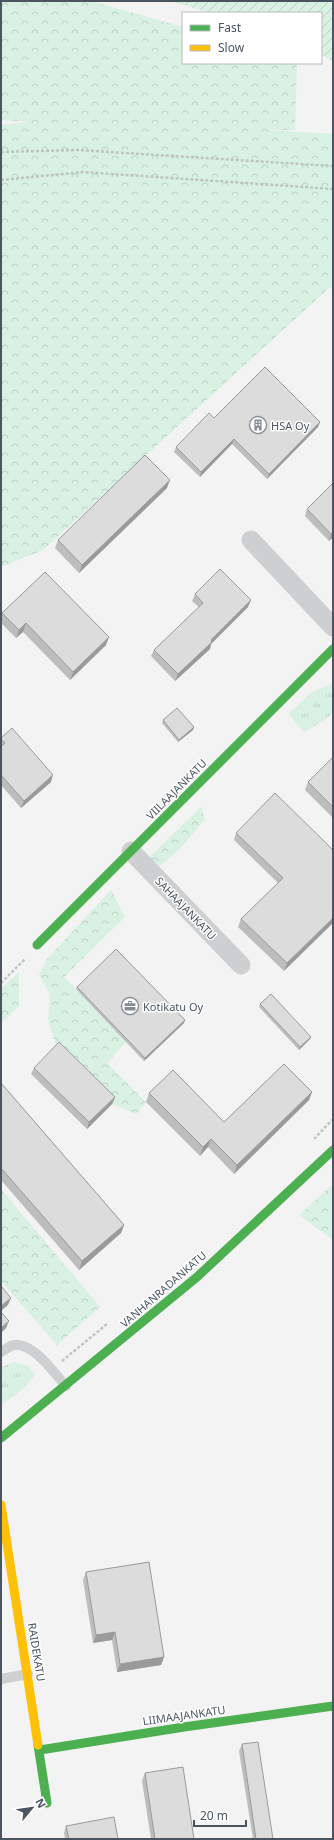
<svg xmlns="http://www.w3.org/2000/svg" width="334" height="1840" font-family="'Noto Sans',sans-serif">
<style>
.grass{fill:url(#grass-tufts)}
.forest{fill:url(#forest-crowns)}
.garden{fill:url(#garden-furrows)}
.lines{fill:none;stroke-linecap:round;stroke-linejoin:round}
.path{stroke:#bbc6c3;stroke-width:2.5;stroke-dasharray:3 2;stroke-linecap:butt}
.lane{stroke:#cdcfd1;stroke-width:10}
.street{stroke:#cdcfd1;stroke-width:19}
.fast{stroke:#4caf50;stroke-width:9}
.slow{stroke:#ffc107;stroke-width:9}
.wall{fill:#bdbdbe}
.shaded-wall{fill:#9a9a9b}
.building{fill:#dcdcdd;stroke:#9a9a9b}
.labels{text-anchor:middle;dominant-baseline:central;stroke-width:3;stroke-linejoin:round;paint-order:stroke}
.poi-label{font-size:11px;fill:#4a5560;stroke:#fff;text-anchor:start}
.street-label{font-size:11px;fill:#4a5560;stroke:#fff}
</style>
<defs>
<pattern id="grass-tufts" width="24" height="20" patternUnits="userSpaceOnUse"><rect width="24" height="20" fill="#d8f1e2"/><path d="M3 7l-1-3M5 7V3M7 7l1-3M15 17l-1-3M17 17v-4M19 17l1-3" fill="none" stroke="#bbd1c4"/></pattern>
<pattern id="forest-crowns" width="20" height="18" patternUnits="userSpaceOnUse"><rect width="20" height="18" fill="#d8f1e2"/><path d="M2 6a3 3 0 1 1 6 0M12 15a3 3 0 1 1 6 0" fill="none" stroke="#bbd1c4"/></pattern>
<pattern id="garden-furrows" width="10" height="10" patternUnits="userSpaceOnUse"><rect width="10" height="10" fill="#d8f1e2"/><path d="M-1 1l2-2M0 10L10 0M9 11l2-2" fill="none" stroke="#bbd1c4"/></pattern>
</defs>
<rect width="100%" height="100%" fill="#f3f3f3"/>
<g class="grass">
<path d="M333,683v29l-8,8 -21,12 -16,-18 24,-22z"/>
<path d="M15,1362l14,5 6,8 -11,13 -23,17v-38z"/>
</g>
<g class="forest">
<path d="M26,1h65l92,26v36h114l-2,67h-29l67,4v153l-4,1 -286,262 -42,17v-442l30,-3 -30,-2v-118z"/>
<path d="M201,807l4,12 -24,29 -21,18 -12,-8z"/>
<path d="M111,890l14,27 -61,60 62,65 -19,21 39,39 -10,12 -24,-10 -55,-55 -9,-29 2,-26 -11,-19 8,-16z"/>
<path d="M19,972v34l-18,17v-35z"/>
<path d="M333,1184v56l-34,-25z"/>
<path d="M1,1189l99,118 -43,38 -56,-64z"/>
</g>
<path class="garden" d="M170,1h163v61l-12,-8v-41h-110z"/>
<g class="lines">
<g class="path">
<path d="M1,152l77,-2 255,16"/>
<path d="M1,180l82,-8 250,17"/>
<path d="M1,983l24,-24"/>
<path d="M314,1139l19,-20"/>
<path d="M62,1361l45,-37"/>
</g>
<g class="lane">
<path d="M1,1352c4,-2 9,-7 14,-7 19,-2 39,28 51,41"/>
<path d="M1,1679l27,-5"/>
</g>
<g class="street">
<path d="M251,540l82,87"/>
<path d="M131,851l110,114"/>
</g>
<g class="fast">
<path d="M37,945l296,-296"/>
<path d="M1,1438l196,-161 136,-127"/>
<path d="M38,1745l9,58"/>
<path d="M40,1750l144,-23 149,-21"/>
</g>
<path class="slow" d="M1,1505l37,240"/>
</g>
<g class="wall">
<path d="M214,418l104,9 -51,52 -35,-35 -32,33 -26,-25 2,-5z"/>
<path d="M333,483v54l-4,4 -24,-25 2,-7z"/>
<path d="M167,488l-88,85 -24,-25 3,-8z"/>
<path d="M195,594l53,13 -37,37 -1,5 -35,32 -24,-25 3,-6 45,-43 -7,-6z"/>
<path d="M2,613l104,32 -36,35 -47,-48 -7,6 -15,-15v-6z"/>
<path d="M163,720l31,7 -1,3 -15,12 -16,-19z"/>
<path d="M1,738l50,44 -30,26 -20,-23z"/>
<path d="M333,757v61l-28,-28 3,-8z"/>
<path d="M236,833l97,17 -49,121 -46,-44 3,-8 37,-36 -44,-43z"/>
<path d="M77,987l108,33 -1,3 -40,38 -68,-72z"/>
<path d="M260,1004l51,33 -1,2 -11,11 -40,-43z"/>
<path d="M34,1068l81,29 -3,7 -25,25 -56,-55z"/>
<path d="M1,1083l123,142 -3,8 -42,37 -78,-90z"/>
<path d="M312,1092l-3,8 -75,74 -26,-27 -8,9 -54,-54 3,-9 75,29z"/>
<path d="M86,1572l78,85 -3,8 -44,7 -5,-32 -19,3 -10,-63z"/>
<path d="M242,1744l31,95h-20l-14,-88z"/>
<path d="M145,1773l49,66h-43l-9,-58z"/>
<path d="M66,1826l52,13h-53l-1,-6z"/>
</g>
<g class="shaded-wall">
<path d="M320,422l-2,5 -51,52 2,-5z"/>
<path d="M234,439l-2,5 -32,33 1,-5z"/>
<path d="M170,480l-3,8 -88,85 3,-8z"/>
<path d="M333,532v5l-4,4 2,-7z"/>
<path d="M251,600l-3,7 -37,37 -1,5 -35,32 3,-7z"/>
<path d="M26,623l-3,9 -7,6 3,-8z"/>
<path d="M109,637l-3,8 -36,35 3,-8z"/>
<path d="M194,727l-1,3 -15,12 1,-2z"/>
<path d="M53,775l-2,7 -30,26 3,-7z"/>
<path d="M333,918v5l-49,48 3,-8z"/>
<path d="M185,1020l-1,3 -40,38 1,-3z"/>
<path d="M311,1037l-1,2 -11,11 1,-3z"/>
<path d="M312,1092l-3,8 -75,74 3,-9z"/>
<path d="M115,1097l-3,7 -25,25 2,-7z"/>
<path d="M211,1139l-3,8 -8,9 3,-9z"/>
<path d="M124,1225l-3,8 -42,37 3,-9z"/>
<path d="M11,1298l-3,7 -7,6v-5z"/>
<path d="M9,1321l-3,7 -5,5v-5z"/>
<path d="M115,1632l-3,8 -19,3 3,-8z"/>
<path d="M164,1657l-3,8 -44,7 3,-8z"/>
</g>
<g class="building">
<path d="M265,367l55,55 -51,52 -35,-35 -33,33 -25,-25 33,-34 5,5z"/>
<path d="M145,455l25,25 -88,85 -24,-25z"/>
<path d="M333,483v49l-2,2 -24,-25z"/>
<path d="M220,569l31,31 -40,40 1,2 -34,32 -24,-24 49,-47 -8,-9z"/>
<path d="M45,572l64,65 -36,35 -47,-49 -7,7 -17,-17z"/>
<path d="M177,708l17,19 -15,13 -16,-20z"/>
<path d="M12,728l41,47 -29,26 -23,-26v-28l4,-4 -4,-4v-1z"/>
<path d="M333,757v50l-25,-25z"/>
<path d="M275,793l58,57v68l-46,45 -46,-44 42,-41 -47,-45z"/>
<path d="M116,949l69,71 -40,38 -68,-71z"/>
<path d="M271,994l40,43 -11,10 -40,-43z"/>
<path d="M59,1042l56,55 -26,25 -55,-54z"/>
<path d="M284,1064l28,28 -75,73 -26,-26 -8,8 -54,-54 24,-23 51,52z"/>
<path d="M1,1083l123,142 -42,36 -81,-93z"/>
<path d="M1,1286l10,12 -10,8z"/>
<path d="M1,1312l8,9 -8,7z"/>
<path d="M149,1562l15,95 -44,7 -5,-32 -19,3 -10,-63z"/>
<path d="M258,1742l15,97h-17l-14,-95z"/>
<path d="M183,1767l11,72h-39l-10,-66z"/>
<path d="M114,1817l4,22h-49l-3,-13z"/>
</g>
<defs>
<g id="building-ring" transform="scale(0.9)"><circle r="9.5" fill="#fff" stroke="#858c93" stroke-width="1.5"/><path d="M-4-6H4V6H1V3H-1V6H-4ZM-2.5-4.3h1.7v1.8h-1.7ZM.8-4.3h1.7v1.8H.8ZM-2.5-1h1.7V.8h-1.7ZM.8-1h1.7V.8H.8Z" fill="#858c93"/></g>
<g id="office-ring" transform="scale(0.9)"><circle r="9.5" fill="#fff" stroke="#858c93" stroke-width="1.5"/><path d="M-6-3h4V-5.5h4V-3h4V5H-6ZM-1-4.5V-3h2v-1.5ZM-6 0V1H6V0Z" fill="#858c93"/></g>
</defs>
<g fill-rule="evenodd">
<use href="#building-ring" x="258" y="425"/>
<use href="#office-ring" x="130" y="1006"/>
</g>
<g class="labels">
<g class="poi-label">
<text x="271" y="425">HSA Oy</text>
<text x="143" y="1006">Kotikatu Oy</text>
</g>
<g class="street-label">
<text transform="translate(176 789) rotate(-45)">VIILAAJANKATU</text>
<text transform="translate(186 908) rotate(46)">SAHAAJANKATU</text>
<text transform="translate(163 1289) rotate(-41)">VANHANRADANKATU</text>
<text transform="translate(37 1652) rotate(81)">RAIDEKATU</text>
<text transform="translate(184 1715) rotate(-8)">LIIMAAJANKATU</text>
</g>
</g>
<rect width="334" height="1840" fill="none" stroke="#4a5560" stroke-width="4"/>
<rect x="182" y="12" width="140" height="52" fill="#ffffff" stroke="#b7bbbf"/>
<rect x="190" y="25" width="20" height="6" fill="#4caf50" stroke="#b7bbbf"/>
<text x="218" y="32" font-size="12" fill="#4a5560">Fast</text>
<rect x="190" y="45" width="20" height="6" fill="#ffc107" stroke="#b7bbbf"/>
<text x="218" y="52" font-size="12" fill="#4a5560">Slow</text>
<g transform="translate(32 1808) rotate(61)" stroke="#ffffff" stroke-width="3" paint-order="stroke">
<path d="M0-3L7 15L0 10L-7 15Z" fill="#4a5560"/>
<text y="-6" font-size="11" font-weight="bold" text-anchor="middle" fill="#4a5560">N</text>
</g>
<path d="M194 1820v6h52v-6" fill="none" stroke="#4a5560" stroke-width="2"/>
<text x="200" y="1820" font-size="12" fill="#4a5560" stroke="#ffffff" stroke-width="3" paint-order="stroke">20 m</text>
</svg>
